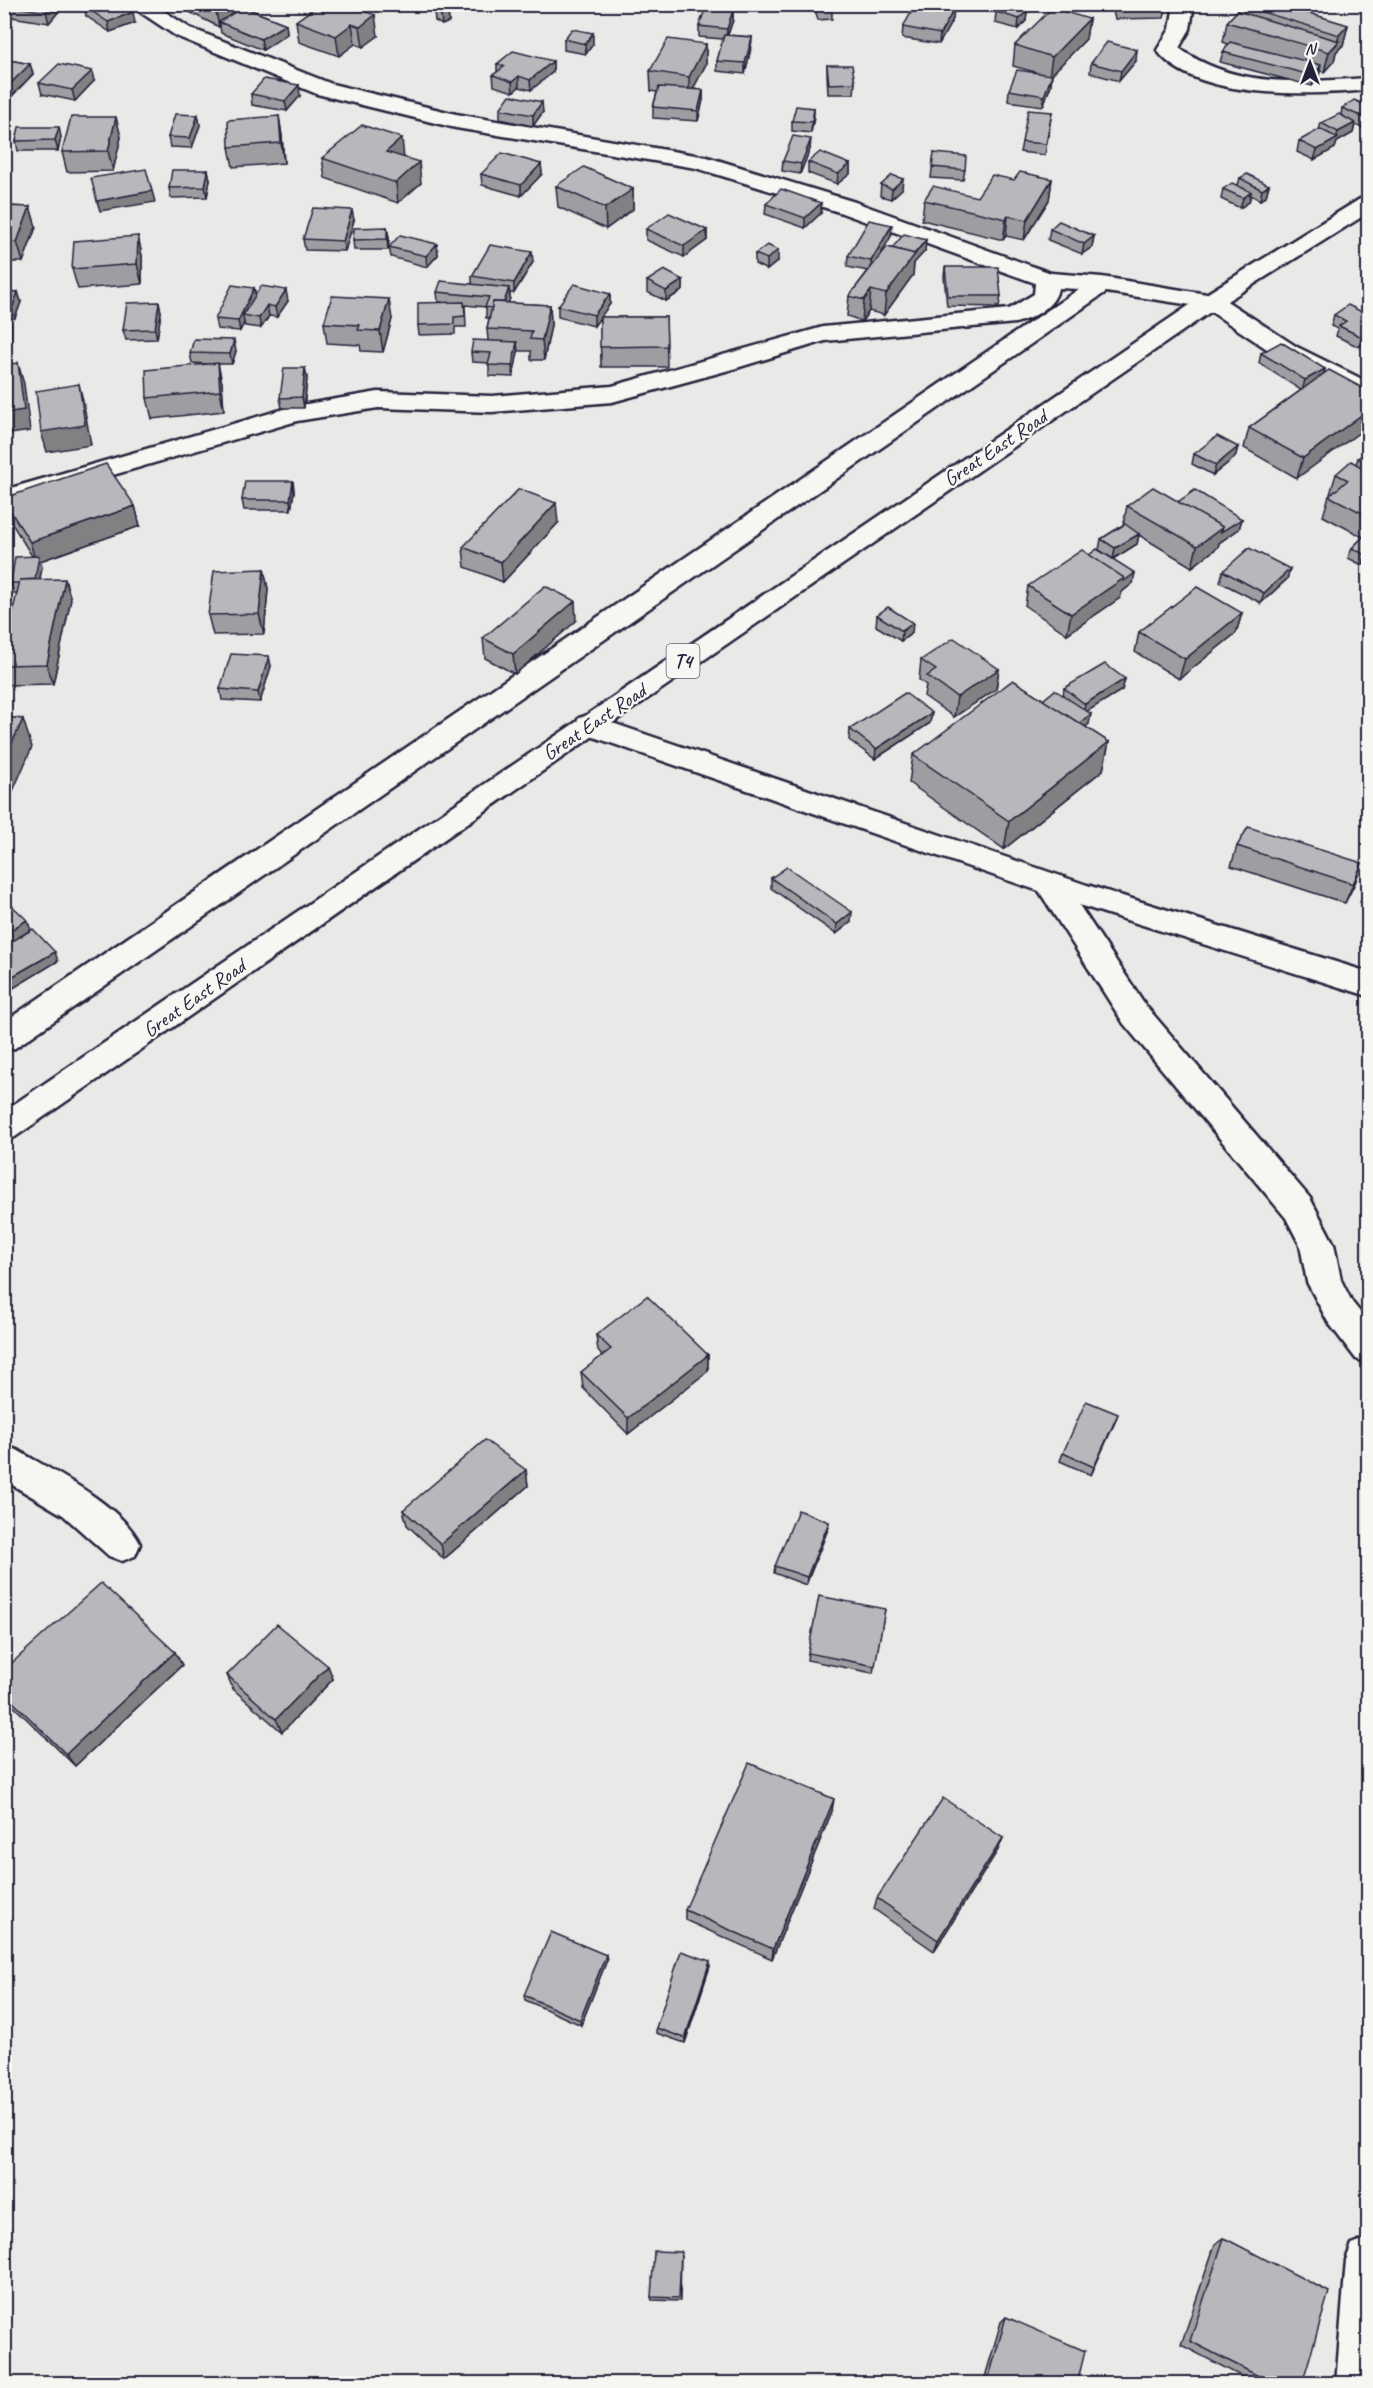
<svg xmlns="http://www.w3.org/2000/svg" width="1373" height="2388" font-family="Caveat,sans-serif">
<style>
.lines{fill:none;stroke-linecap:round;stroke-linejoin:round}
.minor-casing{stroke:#22223b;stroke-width:5}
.trunk-casing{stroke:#22223b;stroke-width:5}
.minor{fill:#f6f6f2;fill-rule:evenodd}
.trunk{fill:#f6f6f2;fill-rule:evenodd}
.wall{fill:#9e9ea2;stroke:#22223b;stroke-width:1.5}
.shaded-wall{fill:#818184;stroke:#22223b;stroke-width:1.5}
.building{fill:#b8b8bc;stroke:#22223b;stroke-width:1.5}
.labels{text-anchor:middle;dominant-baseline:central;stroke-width:5;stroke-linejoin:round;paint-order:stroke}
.shield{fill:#f6f6f2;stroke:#626272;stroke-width:1.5}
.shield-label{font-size:20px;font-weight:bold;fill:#22223b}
.street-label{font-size:21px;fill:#22223b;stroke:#f6f6f2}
</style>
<rect width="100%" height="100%" fill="#e9e9e7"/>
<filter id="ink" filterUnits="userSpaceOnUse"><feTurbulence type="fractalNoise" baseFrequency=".0167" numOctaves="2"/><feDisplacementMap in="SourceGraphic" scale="12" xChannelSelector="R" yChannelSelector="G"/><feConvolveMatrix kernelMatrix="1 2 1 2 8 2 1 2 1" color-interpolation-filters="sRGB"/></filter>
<g filter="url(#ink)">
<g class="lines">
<g class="minor-casing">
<g id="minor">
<path d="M128,4h25l37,24 142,56 124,30 251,43 148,45 196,71 51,4 117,19 78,51 71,35v16l-9,-2 -80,-39 -75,-50 -98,-15 -1091,756 -11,3v-29l1075,-733 -21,-1c-2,18 -26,31 -43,35l-190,18 -92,28 -121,33 -120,10 -114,-4 -81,13 -293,86v-17l291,-84 83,-14 114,4 120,-10 211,-59 186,-18 25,-15 1,-11 -196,-71 -143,-44 -240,-40 -139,-34 -141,-58z"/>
<path d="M1174,4h20l-4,25 -11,19c56,41 124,34 189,30v12c-54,5 -175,11 -211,-40l13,-21z"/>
<path d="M589,715l498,170 281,87v24l-289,-91 67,101 164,192 24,46 7,36 11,22 16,20v41l-12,-4 -28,-37 -21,-40 -7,-37 -14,-27 -162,-194 -85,-133 -460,-159 -4,-7 4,-7z"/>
<path d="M4,1445l13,5c36,21 106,56 123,94l-5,12 -13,5 -13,-5 -46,-41 -59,-35z"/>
<path d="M1368,2238v146h-32l10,-124 6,-16z"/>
</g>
</g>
<g class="trunk-casing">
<path id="trunk" d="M1368,197v16l-149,93 -620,426 -584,405 -11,4v-30l1199,-815 157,-97z"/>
</g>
<use href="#minor" class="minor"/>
<use href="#trunk" class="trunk"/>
</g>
<g class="wall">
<path d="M174,4h76l1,6 35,14 1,10 -24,16 -42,-17 -1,-7 -1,1z"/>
<path d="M320,4l58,32 -15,11 -8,-3 -16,12 -40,-14 -3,-21z"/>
<path d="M815,4h16l1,5v10l-14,1 -3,-10z"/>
<path d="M1069,4h30l-1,4 -26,2z"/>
<path d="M1111,4h56l-3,14 -49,1z"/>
<path d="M1239,4h40l69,21 -5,20 -7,7 -2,9 -10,11 -4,-1 -1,5 -7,10 -92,-24 3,-10 5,-8 -5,-2 4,-20 10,-11z"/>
<path d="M10,6l50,4 -11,13 -37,-6z"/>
<path d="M84,6l51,17 -25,9 -24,-16z"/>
<path d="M733,10v10l-5,15 24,2 -1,11 -6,26 -28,-3v-10l6,-22 -24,-2v-11z"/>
<path d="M434,11h14l1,11 -7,3 -7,-4z"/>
<path d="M1027,11l-1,10 -8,8 -23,-6 1,-11z"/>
<path d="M953,19l-14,25 -37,-6 1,-11z"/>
<path d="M1089,19l-3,20 -35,36v10l-8,21 -35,-5 1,-11 26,-18 -22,-6 2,-21z"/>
<path d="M564,39l29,5 -7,10 -22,-4z"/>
<path d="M706,44v20l-13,25 10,1v10l-5,21 -45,-3v-11l4,-15 -6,-1 -1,-20z"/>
<path d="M4,59l26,5 3,10 -21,22 -8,-2z"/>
<path d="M553,61v11l-22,18 -12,-3 -6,5 -19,-6 -1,-11 4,-3v-8z"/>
<path d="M1136,61l-17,20 -29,-8 1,-10z"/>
<path d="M827,65l28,18 -1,11h-26l-1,-19z"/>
<path d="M94,81l-19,20 -33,-7 -3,-11z"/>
<path d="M1368,92v31l-6,5 -7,-3 -2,8 -16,9 -2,6 -21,12 -17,-8 2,-11 20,-11 2,-7 20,-8 1,-7 19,-5 2,-6z"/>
<path d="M251,94l49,2 -13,15 -35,-6z"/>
<path d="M814,108l-3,25 -19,-2v-10z"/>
<path d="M500,109l43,3 -10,14 -33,-7z"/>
<path d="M1052,112l-7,43 -25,-3 2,-10z"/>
<path d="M198,115l2,10 -8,23 -22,-1 -2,-10z"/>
<path d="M279,116l3,20 2,27 -51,4 -4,-20z"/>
<path d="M61,137l-3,14h-40l-2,-10z"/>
<path d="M121,137l-8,34 -46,1 -5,-20z"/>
<path d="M810,149l-10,25 -18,-3 1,-10z"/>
<path d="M934,153l31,17 -2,10 -32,-2z"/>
<path d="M404,157l17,26 -23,20 -73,-25 -3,-20z"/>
<path d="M808,162l42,2v10l-13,10 -29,-11z"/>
<path d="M541,164l1,10 -21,22 -39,-11 -1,-11z"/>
<path d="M208,170l2,10 -3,17 -36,1 -2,-10z"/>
<path d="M1240,178l29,7 -3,11 -6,4 -9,-5 -2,7 -9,6 -19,-9 2,-10 15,-4z"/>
<path d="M1052,179l-3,21 -25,40 -18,-4 -3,4 -81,-20 2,-20 53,-3 37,-17z"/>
<path d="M881,185l21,4 -11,10 -11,-3z"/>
<path d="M556,186l77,3v20l-27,20 -48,-22z"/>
<path d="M766,204l55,9 -16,15 -40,-14z"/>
<path d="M4,206l26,1 6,20 -13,35h-19z"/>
<path d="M354,220l-9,31 -40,-1 -2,-11z"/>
<path d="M387,227l2,11 -1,12h-34l-1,-10z"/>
<path d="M646,229l61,1v10l-23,17 -38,-17z"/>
<path d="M1050,229l44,7 -2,11 -10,7 -34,-14z"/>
<path d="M138,236l4,20v28l-64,5 -6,-20z"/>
<path d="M891,236l-12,20 13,-8 33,3 -11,12 -1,12 -29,40 -15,-4 -7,10 -15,-5 2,-20 19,-25 -21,-4 1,-11z"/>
<path d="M437,244l1,11 -11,12 -36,-10 -2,-10z"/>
<path d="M755,254l23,7 -11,9 -12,-6z"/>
<path d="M533,262l-19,31h-4v5l-2,5 42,2 1,20 -7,35h-13v-9h-13l-5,26 -24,-1v-13l-17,-1 -1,-10 17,-12 -1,-11 2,-11h-3v-11l-21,-2 1,22h-11v7l-36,1 -1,-10 23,-23h-3l-1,-10 35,-8v-8z"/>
<path d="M945,267l56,29 -2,11 -52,-1 -3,-29z"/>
<path d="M683,280v10l-17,11 -19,-9v-11z"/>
<path d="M254,288l2,7 32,6 -11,16 -8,-1 -8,12 -16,-2 -1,-3 -4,8 -23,-2 -2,-10z"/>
<path d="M4,292h14l3,10 -6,16h-5l1,6 -1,37h-6z"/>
<path d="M610,294v10l-10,13h66l1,50h-66l-1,-50 -6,9 -36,-9v-11z"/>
<path d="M1368,298v16l-6,-3 3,-11z"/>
<path d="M159,302l2,10 -4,27 -31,1 -3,-10z"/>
<path d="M1334,315h34l-9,32 -23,-11 2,-7 -7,-3z"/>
<path d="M392,319l-9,33 -22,-1 -1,-6 -33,-2 -3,-20z"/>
<path d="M236,351l-4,13h-14l4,19 2,28 -72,8 -5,-21 61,-34 -16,-1 -2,-10z"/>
<path d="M1261,353l64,16 -1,5 44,17 -71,87 -53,-30 5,-20 52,-38 -42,-27z"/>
<path d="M305,368l2,10 -3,30h-22l-2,-10z"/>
<path d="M1238,447l-3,10 -22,18 -21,-11 2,-10z"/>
<path d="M1368,451v108l-6,6 -14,-7 4,-10 11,-11 -40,-21 6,-20 2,-1 -1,-1 6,-20 20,-10 2,-6z"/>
<path d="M293,481l1,11 -3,18h-47l-2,-10z"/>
<path d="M4,498l131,8 5,20 -100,35 2,6 -2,12 31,20 -18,85 -45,1 -4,-10v-26l13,-55h-3l-3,-11 21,-27 -23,-37 -5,-15z"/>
<path d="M1178,502l64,17 -3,10 -20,14 -1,4 -26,20 -53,-32 -2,9 -24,15 -14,-9 2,-11 22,-14 4,-19z"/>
<path d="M558,523l-55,59 -38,-15 -2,-20z"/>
<path d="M264,569l4,20 -4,45 -51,1 -5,-20z"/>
<path d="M1290,569l-3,10 -26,24 -41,-21 3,-11z"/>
<path d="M1133,583l-11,9 -2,6 -53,36 -42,-28 3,-20z"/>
<path d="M1242,613l-6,20 -57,46 -44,-27 4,-20z"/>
<path d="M877,615l35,18 -11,8 -25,-15z"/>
<path d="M576,621l-61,53 -30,-16 -2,-20z"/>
<path d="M921,660l78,9 -3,20 -42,28 -30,-21 2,-11 -7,-5z"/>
<path d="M271,666l-11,36 -38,-2 -2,-11z"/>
<path d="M1125,679l-3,11 -35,21 2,13 -4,3 24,15 -6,28 -99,79 -95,-66 4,-28 130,-55 20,-4 1,-8z"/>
<path d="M930,723l-55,36 -26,-19 1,-11z"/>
<path d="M1237,846l125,17 -7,20 -10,20 -114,-37z"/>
<path d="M771,878l80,44 -15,12 -65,-46z"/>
<path d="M1368,880v25l-8,-3z"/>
<path d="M4,946l54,15 -48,29 -6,-7z"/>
<path d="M596,1335l112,20v16l-80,63 -45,-46 -2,-16 21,-16 -4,-5z"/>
<path d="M1115,1422l-24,53 -31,-14 3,-8z"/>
<path d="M526,1470l2,16 -84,73 -37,-34 -4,-15z"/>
<path d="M828,1529l-22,56 -32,-12 1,-7z"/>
<path d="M885,1609l-12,64 -66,-13 1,-7z"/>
<path d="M175,1652l7,13 -107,101 -71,-69v-27z"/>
<path d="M328,1666l5,13 -51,53 -49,-43 -6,-14z"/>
<path d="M832,1811l-60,148 -87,-39v-10z"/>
<path d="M1003,1838l-5,12 -64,101 -60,-42 3,-11z"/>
<path d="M607,1960l-26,65 -56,-25 -1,-5z"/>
<path d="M710,1966l-25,77 -29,-10v-5z"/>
<path d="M1224,2238l78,146h-46l-75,-39 34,-101z"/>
<path d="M681,2252l-1,49 -28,-1 -1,-3z"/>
<path d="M1006,2317l71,67h-94l18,-62z"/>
</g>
<g class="shaded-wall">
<path d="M53,4h5l2,6 -11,13 -3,-11z"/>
<path d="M219,4h31l1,5 -28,15 -4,-2 1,4 -1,1 -4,-20z"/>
<path d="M954,9l-1,10 -14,25 1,-10z"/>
<path d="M733,10v10l-7,19 1,-10z"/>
<path d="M448,11l1,11 -7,3 -1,-10z"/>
<path d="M1027,11l-1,10 -8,8 1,-10z"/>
<path d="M133,12l2,11 -25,9 -2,-10z"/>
<path d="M375,15l3,21 -15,11 -3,-20z"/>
<path d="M1089,19l-3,20 -37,38 3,-20z"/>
<path d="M286,24l1,10 -24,16 -2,-11z"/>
<path d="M352,24l3,20 -16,12 -3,-20z"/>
<path d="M1348,25l-5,20 -7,7 -2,9 -10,11 5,-20 8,-8 2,-9z"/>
<path d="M593,33v11l-7,10 -1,-10z"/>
<path d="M752,37l-1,11 -6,26v-11z"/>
<path d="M706,44v20l-17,33v-20z"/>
<path d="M1137,50l-1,11 -17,20 2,-10z"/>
<path d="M553,61v11l-22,18 -1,-10z"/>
<path d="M30,64l3,10 -21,22 -3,-11z"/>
<path d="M1321,65l-2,11 -7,10 2,-10z"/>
<path d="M92,71l2,10 -19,20 -3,-11z"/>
<path d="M1052,75l-1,10 -8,21 1,-10z"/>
<path d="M519,76v11l-6,5 -1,-10z"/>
<path d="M299,85l1,11 -13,15 -2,-10z"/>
<path d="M703,90v10l-5,21v-10z"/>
<path d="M542,102l1,10 -10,14v-11z"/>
<path d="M814,108v10l-3,15 1,-11z"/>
<path d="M198,115l2,10 -8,23 -2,-10z"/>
<path d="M1368,115v8l-6,5 3,-10z"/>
<path d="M279,116l3,20 2,27 -3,-20z"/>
<path d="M116,117l5,20 -8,34 -5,-20z"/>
<path d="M1355,123l-2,10 -16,9 -2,6 -21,12 3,-10 19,-11 2,-7z"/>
<path d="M59,127l2,10 -3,14 -3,-11z"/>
<path d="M402,138l2,21 -18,-7z"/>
<path d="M811,139l-1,10 -10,25 1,-10z"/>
<path d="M419,162l2,21 -23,20 -2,-20z"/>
<path d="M541,164l1,10 -21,22v-11z"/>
<path d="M850,164v10l-13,10 1,-10z"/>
<path d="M208,170l2,10 -3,17 -2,-10z"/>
<path d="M903,179l-1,10 -11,10 1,-10z"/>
<path d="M1052,179l-3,21 -25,40 3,-20z"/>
<path d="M1269,185l-3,11 -6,4 2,-10z"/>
<path d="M633,189v20l-27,20 -1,-21z"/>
<path d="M152,191l3,11 -55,9 -3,-10z"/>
<path d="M1251,192l-2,10 -9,6 3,-10z"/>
<path d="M821,203v10l-16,15v-10z"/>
<path d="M30,207l6,20 -13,35 -6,-20z"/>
<path d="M352,210l2,10 -9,31 -2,-10z"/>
<path d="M1008,216l-2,20 -3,4 3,-21z"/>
<path d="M892,225l-1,11 -20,36v-11z"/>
<path d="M387,227l2,11 -1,12 -1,-11z"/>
<path d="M707,230v10l-23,17v-11z"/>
<path d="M138,236l4,20v28l-5,-20z"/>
<path d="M1094,236l-2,11 -10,7 2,-10z"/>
<path d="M926,240l-1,11 -11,12 -1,12 -29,40 2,-21 24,-34z"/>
<path d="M437,244l1,11 -11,12 -1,-11z"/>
<path d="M778,250v11l-11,9v-11z"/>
<path d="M532,252l1,10 -19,31v-10z"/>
<path d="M683,280v10l-17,11v-10z"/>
<path d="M254,288l2,10 -13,17 1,8 -4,8 -2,-10z"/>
<path d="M509,288l1,10 -7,21 -1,-10z"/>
<path d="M286,290l2,11 -11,16 -2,-10z"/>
<path d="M871,290l-2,21 -7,10 2,-21z"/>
<path d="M18,292l3,10 -6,16 -3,-10z"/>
<path d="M610,294v10l-16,22v-11z"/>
<path d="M389,299l3,20 -9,33 -3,-21z"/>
<path d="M159,302l2,10 -4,27 -2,-10z"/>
<path d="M5,304l6,20 -1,37 -6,-18z"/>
<path d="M267,305l2,11 -8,12 -2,-10z"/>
<path d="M550,305l1,20 -7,35 -2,-20z"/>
<path d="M1368,332v8l-9,7 3,-10z"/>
<path d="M234,340l2,11 -4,13 -2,-10z"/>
<path d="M517,342l1,10 -5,25 -1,-11z"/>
<path d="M18,363l6,21 6,47 -26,4v-22z"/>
<path d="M218,363l4,20 2,28 -4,-20z"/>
<path d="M305,368l2,10 -3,30 -2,-11z"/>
<path d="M1325,369l-3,11 -20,11 3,-11z"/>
<path d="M79,384l5,21 7,40 -44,7 -6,-20z"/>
<path d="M1368,410v16l-71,52 6,-20z"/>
<path d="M1238,447l-3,10 -22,18 3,-10z"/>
<path d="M293,481l1,11 -3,18 -1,-10z"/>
<path d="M556,503l2,20 -55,59 -2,-20z"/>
<path d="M135,506l5,20 -100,35 2,6 -5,26 -3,-11 2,-20 -6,-20z"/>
<path d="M1242,519l-3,10 -20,14 -1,4 -26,20 5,-21 26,-19z"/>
<path d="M1139,534l-2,10 -24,15 2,-11z"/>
<path d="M1368,552v7l-6,6 4,-10z"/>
<path d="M264,569l4,20 -4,45 -5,-20z"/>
<path d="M1290,569l-3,10 -26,24 3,-10z"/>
<path d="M1135,573l-2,10 -11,9 -2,6 -53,36 4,-20 53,-36z"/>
<path d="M65,579l6,20 -18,85 -6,-20z"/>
<path d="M575,601l1,20 -61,53 -2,-20z"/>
<path d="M1242,613l-6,20 -57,46 6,-20z"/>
<path d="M913,623l-1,10 -11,8 1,-10z"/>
<path d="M269,656l2,10 -11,36 -2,-10z"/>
<path d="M999,669l-3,20 -42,28 3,-20z"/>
<path d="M1125,679l-3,11 -39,24 2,-10z"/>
<path d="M932,713l-2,10 -55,36 1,-10z"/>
<path d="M1091,714l-2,10 -17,13 2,-10z"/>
<path d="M23,719l9,28 -28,65v-52z"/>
<path d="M1109,742l-6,28 -99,79 5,-28z"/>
<path d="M1362,863l-7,20 -10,20 8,-19z"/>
<path d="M852,912l-1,10 -15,12 1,-10z"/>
<path d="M27,920l4,10 -27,16v-12z"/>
<path d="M55,952l3,9 -48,29 -4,-10z"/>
<path d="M708,1355v16l-80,63v-16z"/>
<path d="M1118,1414l-3,8 -24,53 3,-8z"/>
<path d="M526,1470l2,16 -84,73 -3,-15z"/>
<path d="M829,1522l-1,7 -22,56 1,-8z"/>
<path d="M175,1652l7,13 -107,101 -9,-12z"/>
<path d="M328,1666l5,13 -51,53 -6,-13z"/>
<path d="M834,1799l-2,12 -60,148 1,-10z"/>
<path d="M1003,1838l-5,12 -64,101 4,-11z"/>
<path d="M606,1955l1,5 -26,65 -1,-5z"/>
<path d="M710,1961v5l-25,77v-5z"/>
</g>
<g class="building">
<path d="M11,4h42l-7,8 -36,-6z"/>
<path d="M87,4h34l12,8 -25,10 -24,-16z"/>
<path d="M320,4h23l32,11 -15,12 -8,-3 -16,12 -40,-15z"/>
<path d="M817,4h14l1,5 -13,1z"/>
<path d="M916,4h11l27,5 -14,25 -37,-7z"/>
<path d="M1004,4h2l21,7 -8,8 -23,-7z"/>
<path d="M1239,4h40l69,21 -9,10 -100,-30z"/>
<path d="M243,7l43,17 -25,15 -42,-17z"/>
<path d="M440,7l8,4 -7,4 -7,-4z"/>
<path d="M706,7l27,3 -6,19 -28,-3z"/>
<path d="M1052,8l37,11 -37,38 -37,-12z"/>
<path d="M1237,11l102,30 -10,11 -102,-30z"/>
<path d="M572,29l21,4 -8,11 -21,-5z"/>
<path d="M724,35l28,2 -7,26 -28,-2z"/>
<path d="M668,39l38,5 -17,33 -39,-6z"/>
<path d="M1107,42l30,8 -16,21 -30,-8z"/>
<path d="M1230,42l91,23 -7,11 -91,-24z"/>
<path d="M513,51l40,10 -23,19 -11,-4 -7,6 -19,-7 12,-9 -8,-2z"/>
<path d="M4,59l26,5 -21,21h-5z"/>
<path d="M59,64l33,7 -20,19 -33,-7z"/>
<path d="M827,65h25l3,18 -26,1z"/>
<path d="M1017,70l35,5 -8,21 -35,-6z"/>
<path d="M264,79l35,6 -14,16 -34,-7z"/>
<path d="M659,87l44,3 -5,21 -45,-4z"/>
<path d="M1368,92v7l-5,-2z"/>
<path d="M510,95l32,7 -9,13 -33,-6z"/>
<path d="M1354,100l14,6v9l-3,3 -23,-10z"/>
<path d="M796,106l18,2 -2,14 -20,-1z"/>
<path d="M1028,110l24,2 -6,32 -24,-2z"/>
<path d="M175,114l23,1 -8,23 -22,-1z"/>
<path d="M1339,114l16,9 -17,9 -17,-9z"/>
<path d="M279,116l2,27 -52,4 -1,-27z"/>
<path d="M71,117h45l-8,34 -46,1z"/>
<path d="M362,125l40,13 -16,14 33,10 -23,21 -74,-25z"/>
<path d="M19,127h40l-4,13 -39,1z"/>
<path d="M1320,129l18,9 -21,12 -18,-9z"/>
<path d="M793,136l18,3 -10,25 -18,-3z"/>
<path d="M820,152l30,12 -12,10 -30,-12z"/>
<path d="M502,153l39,11 -20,21 -40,-11z"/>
<path d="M934,153l32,3 -1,14 -33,-3z"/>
<path d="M584,167l49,22 -28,19 -49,-22z"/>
<path d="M146,169l6,22 -55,10 -6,-23z"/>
<path d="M172,170h36l-3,17 -36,1z"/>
<path d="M1020,172l32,7 -25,41 -19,-4 -2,3 -82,-19 9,-14 44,11 15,-22 22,5z"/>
<path d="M1247,174l22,11 -7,5 -22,-12z"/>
<path d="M892,175l11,4 -11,10 -11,-4z"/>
<path d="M1232,183l19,9 -8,6 -20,-9z"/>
<path d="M781,189l40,14 -16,15 -39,-14z"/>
<path d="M4,206l26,1 -13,35 -13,-1z"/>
<path d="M313,208l39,2 -9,31 -40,-2z"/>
<path d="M669,213l38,17 -23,16 -38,-17z"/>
<path d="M869,220l23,5 -21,36 -23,-5z"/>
<path d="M1059,221l35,15 -10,8 -34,-15z"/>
<path d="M387,227v12l-34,1 1,-12z"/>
<path d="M904,234l22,6 -12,14 -22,-6z"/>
<path d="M400,235l37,9 -11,12 -37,-9z"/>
<path d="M138,236l-1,28 -65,5 2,-28z"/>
<path d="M490,245l42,7 -18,31 -42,-7z"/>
<path d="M767,245l11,5 -11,9 -12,-5z"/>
<path d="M887,247l28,7 -29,40 -15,-4 -7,10 -15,-4z"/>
<path d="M945,267h53l3,29h-53z"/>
<path d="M664,270l19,10 -17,11 -19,-10z"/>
<path d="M441,281l68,7 -5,14h-11l-1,6 -7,-1 4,-10 -52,-5z"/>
<path d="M574,284l36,10 -16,21 -36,-9z"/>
<path d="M232,285l22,3 -16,33 -23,-2z"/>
<path d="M261,286l25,4 -11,17 -8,-2 -8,13 -16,-3z"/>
<path d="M4,292h14l-6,16h-5l-2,-4h-1z"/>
<path d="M332,296l57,3 -9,32 -22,-1 2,-5 -36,-2z"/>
<path d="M159,302l-4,27 -32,1 4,-27z"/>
<path d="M464,302l1,14 -11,1v7l-36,1v-22z"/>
<path d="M493,302l57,3 -8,35 -12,-1 2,-8 -45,-2z"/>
<path d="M1348,305l20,10v17l-6,5 -23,-11 7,-5 -12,-6z"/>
<path d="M600,317h66l1,29 -67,1z"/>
<path d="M194,339l40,1 -4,14 -40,-1z"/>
<path d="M473,340l44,2 -5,24 -24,-1 3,-12 -20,-1z"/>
<path d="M1281,342l44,27 -20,11 -44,-27z"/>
<path d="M18,363l6,47 -20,3v-48z"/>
<path d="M218,363l2,28 -73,7 -1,-28z"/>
<path d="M284,368h21l-3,29 -22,1z"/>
<path d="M1329,370l39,21v19l-65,48 -54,-30z"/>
<path d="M79,384l6,41 -44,7 -5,-41z"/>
<path d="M1217,436l21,11 -22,18 -22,-11z"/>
<path d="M1368,451v14l-10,-7z"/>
<path d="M1351,461l17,10v45l-39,-20 19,-16 -12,-6z"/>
<path d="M106,464l29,42 -105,36 -26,-41v-3z"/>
<path d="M245,481h48l-3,19h-48z"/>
<path d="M1153,487l70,40 -26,19 -70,-40z"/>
<path d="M519,489l37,14 -55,59 -38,-15z"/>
<path d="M1195,490l47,29 -21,13 2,-5 -45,-25z"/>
<path d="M1125,524l14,10 -24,14 -14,-9z"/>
<path d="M1364,536l4,2v14l-2,3 -14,-7z"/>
<path d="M1249,548l41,21 -26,24 -41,-22z"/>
<path d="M1097,549l38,24 -11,8v-3l-35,-23z"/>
<path d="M1082,550l42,28 -53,36 -43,-28z"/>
<path d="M39,556l-4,23 -15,1v3h-9l4,-26z"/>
<path d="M264,569l-5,45 -51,1 6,-44z"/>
<path d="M65,579l-18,85 -43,1v-16l16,-69z"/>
<path d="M545,586l30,15 -62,53 -30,-16z"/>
<path d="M1197,587l45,26 -57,46 -46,-27z"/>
<path d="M888,607l25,16 -11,8 -25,-16z"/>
<path d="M954,638l45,31 -42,28 -30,-21 9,-6 -15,-10z"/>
<path d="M231,654l38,2 -11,36 -38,-3z"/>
<path d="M1105,664l20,15 -40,25 -21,-16z"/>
<path d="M1013,680l96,62 -100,79 -96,-66z"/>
<path d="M1055,690l36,24 -12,9 -36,-23z"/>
<path d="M905,693l27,20 -56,36 -26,-20z"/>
<path d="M4,717l19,2 -19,41z"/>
<path d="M1248,827l114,36 -9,21 -116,-38z"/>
<path d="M787,867l65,45 -15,12 -66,-46z"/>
<path d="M1368,880v14l-4,-2z"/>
<path d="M4,898l23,22 -23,14z"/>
<path d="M33,929l22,23 -49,28 -2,-2v-32z"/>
<path d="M647,1296l61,59 -80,63 -47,-46 30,-23 -15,-14z"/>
<path d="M1086,1401l32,13 -24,53 -31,-14z"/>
<path d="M485,1440l41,30 -85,74 -38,-34z"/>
<path d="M798,1510l31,12 -22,55 -32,-11z"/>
<path d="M101,1583l74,69 -109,102 -62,-61v-23z"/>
<path d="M819,1596l66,13 -10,57 -67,-13z"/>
<path d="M277,1624l51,42 -52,53 -49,-44z"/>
<path d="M749,1763l85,36 -61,150 -88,-39z"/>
<path d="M943,1798l60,40 -65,102 -61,-42z"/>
<path d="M551,1932l55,23 -26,65 -56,-25z"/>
<path d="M681,1951l29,10 -25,77 -29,-10z"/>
<path d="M1224,2238l105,54 -27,92h-28l-84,-43z"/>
<path d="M654,2251l27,1 -2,46 -28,-1z"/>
<path d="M1006,2317l79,34 -8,33h-90z"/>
</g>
</g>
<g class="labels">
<rect class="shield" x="666.5" y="644" width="33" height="34" rx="4.5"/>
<g class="shield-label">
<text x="683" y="661">T4</text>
</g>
<g class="street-label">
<text transform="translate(995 448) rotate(-34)">Great East Road</text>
<text transform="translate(594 722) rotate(-34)">Great East Road</text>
<text transform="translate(194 998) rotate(-35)">Great East Road</text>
</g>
</g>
<rect width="1373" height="2388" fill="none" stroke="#f6f6f2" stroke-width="24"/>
<rect x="12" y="12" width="1349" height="2364" fill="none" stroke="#22223b" stroke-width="2" filter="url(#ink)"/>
<g transform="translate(1310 63)" stroke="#f6f6f2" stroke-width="4.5" paint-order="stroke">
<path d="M0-4.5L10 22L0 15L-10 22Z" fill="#22223b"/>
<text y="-9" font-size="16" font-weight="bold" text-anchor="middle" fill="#22223b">N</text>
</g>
</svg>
